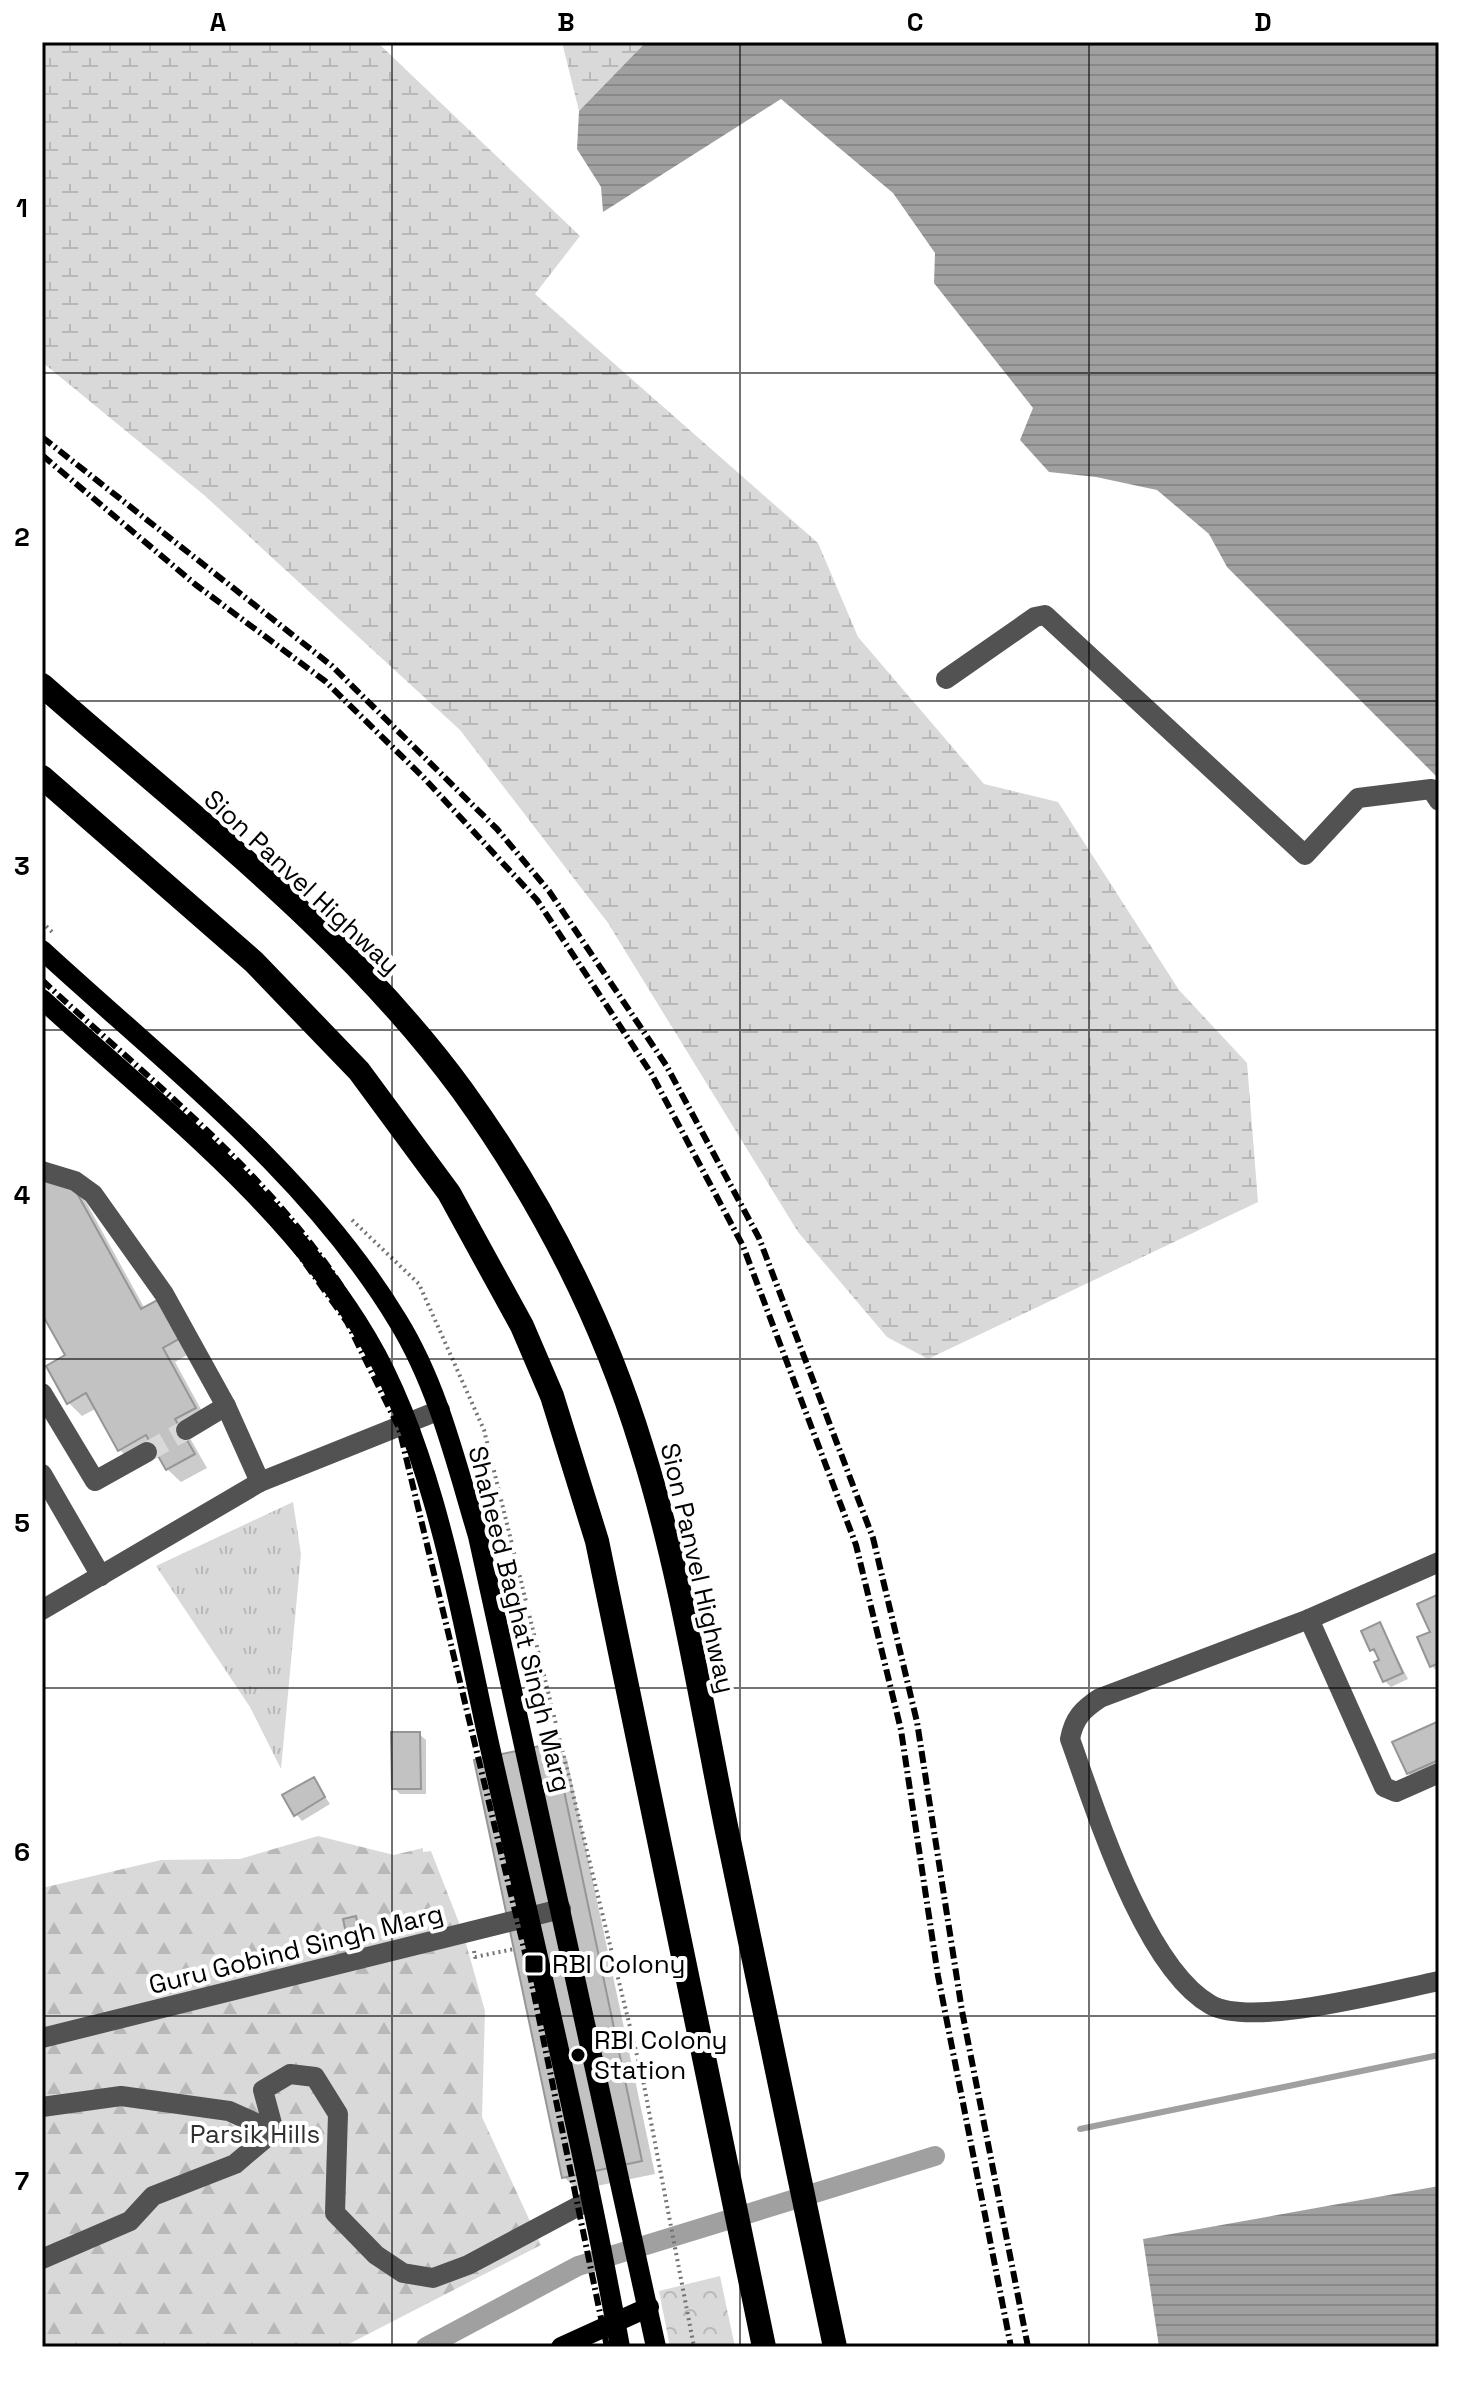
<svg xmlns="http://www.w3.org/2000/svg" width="1481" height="2389" font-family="'Space Grotesk',sans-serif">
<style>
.grass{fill:url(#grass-tufts)}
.forest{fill:url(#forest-firs)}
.wetland{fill:url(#wetland-marsh)}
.park{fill:url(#park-crowns)}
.water{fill:url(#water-rules)}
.shadow{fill:#0003}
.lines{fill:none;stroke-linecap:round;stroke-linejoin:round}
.stream{stroke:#a0a0a0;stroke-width:6}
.canal{stroke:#a0a0a0;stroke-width:20}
.building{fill:#c2c2c2;stroke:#969696;stroke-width:2}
.minor-tunnel{stroke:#d9d9d9;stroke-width:20;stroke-dasharray:20 10;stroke-linecap:butt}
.path{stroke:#747474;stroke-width:4;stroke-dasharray:2 4;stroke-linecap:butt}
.minor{stroke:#525252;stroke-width:20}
.major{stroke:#000;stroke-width:20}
.highway{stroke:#000;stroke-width:24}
.rail{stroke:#000;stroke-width:6;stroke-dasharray:12 4 2 4;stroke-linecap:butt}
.grid{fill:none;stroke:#000;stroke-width:2;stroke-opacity:0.55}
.poi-dot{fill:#000;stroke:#fff;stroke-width:3}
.labels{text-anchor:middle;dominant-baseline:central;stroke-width:8;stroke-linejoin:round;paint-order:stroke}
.street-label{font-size:26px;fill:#000;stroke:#fff}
.poi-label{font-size:26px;fill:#000;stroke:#fff;text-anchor:start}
.park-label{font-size:26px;fill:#303030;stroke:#fff}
.neatline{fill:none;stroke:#000;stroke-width:3}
.grid-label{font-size:26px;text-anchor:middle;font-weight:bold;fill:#000}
</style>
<defs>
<pattern id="grass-tufts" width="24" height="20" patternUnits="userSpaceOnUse" patternTransform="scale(2)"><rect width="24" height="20" fill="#d9d9d9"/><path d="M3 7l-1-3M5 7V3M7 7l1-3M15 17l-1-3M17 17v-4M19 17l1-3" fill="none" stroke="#b8b8b8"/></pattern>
<pattern id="forest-firs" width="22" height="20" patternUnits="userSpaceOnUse" patternTransform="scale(2)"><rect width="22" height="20" fill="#d9d9d9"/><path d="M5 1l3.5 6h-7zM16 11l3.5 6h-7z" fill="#b8b8b8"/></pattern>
<pattern id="wetland-marsh" width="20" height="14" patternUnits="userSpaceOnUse" patternTransform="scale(2)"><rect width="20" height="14" fill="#d9d9d9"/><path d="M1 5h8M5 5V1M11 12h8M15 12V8" fill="none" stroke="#b8b8b8"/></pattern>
<pattern id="park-crowns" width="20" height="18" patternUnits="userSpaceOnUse" patternTransform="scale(2)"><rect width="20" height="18" fill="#d9d9d9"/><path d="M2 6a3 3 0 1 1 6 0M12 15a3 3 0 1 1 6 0" fill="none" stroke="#b8b8b8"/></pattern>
<pattern id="water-rules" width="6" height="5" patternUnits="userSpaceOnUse" patternTransform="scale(2)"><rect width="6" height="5" fill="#a0a0a0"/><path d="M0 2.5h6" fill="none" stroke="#888"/></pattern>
</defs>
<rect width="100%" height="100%" fill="#fff"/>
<path class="grass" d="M293,1502l8,52 -20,215 -31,-62 -94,-141z"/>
<path class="forest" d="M318,1836l76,19 29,-7v4l8,-1 32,82 22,78 -3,106 59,128 -198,102h-301v-459l119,-28 79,-1z"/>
<g class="wetland">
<path d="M42,42h335l203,194 -45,58 283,249 40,94 126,147 74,18 121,188 68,73 11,139 -330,157 -41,-22 -89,-105 -190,-309 -148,-193 -256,-235 -162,-133z"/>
<path d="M562,42h84l-67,69z"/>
</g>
<path class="park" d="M720,2276l15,71h-65l-11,-56z"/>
<g class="water">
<path d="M646,42h793v737l-212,-212 -18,-33 -52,-44 -61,-13 -47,-5 -29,-32 13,-32 -99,-125 1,-30 -42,-60 -112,-94 -178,113 -2,-25 -24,-38 2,-38z"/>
<path d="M1439,2186v161h-280l-16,-108z"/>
</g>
<g class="shadow">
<path d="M42,1183l30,5 14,14 59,107 51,41 -21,12 33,60 -21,11 20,35 -26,14 -14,-13 -10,-19 -24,13 -13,-13 -23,-42 -15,8 -13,-13 -1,-47 -26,-47z"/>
<path d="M1439,1596v78l-7,-8 -13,-27 14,-6z"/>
<path d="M1380,1624l28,55 -17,8 -6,-6 -3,-20 -10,-11z"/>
<path d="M1439,1724v49l-21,10 -10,-10z"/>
<path d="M419,1734l7,6v54h-26l-6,-6z"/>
<path d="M554,1745l13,14 88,415 -78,16 -13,-13z"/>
<path d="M313,1779l17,25 -28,17 -6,-7z"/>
<path d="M355,1918l5,15 -10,2 -2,-3z"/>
</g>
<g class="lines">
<path class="stream" d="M1080,2129l359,-74"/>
<path class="canal" d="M426,2347l152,-81 357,-110"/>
</g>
<g class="building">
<path d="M42,1180l31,6 68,123 22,-12 21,39 -21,12 33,60 -21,11 20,35 -29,16 -20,-35 -28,16 -32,-58 -19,11 -21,-38 19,-11 -23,-41z"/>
<path d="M1439,1594v69l-9,4 -13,-30 13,-5 -13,-28z"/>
<path d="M1380,1622l23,51 -20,9 -9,-20 5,-2 -5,-11 -4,2 -9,-20z"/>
<path d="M1439,1721v39l-32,14 -15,-32z"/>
<path d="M391,1732h29l1,57h-29z"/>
<path d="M554,1743l88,418 -80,17 -88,-418z"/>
<path d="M314,1777l11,20 -31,19 -12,-21z"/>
<path d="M356,1916l3,15 -13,2 -3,-14z"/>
</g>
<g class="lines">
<path class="minor-tunnel" d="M147,1452l39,-22"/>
<g class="path">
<path d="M42,922l12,12"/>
<path d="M352,1220l67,64 65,146 159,650 51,267"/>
<path d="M474,1951l1,6 39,-8"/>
</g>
<g class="minor">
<path d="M946,679l89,-62 10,-2 260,240 53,-57 73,-9 8,12"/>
<path d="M42,1171l33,10 18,13 71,100 62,112 34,76"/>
<path d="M42,1393l53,88 52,-29"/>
<path d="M186,1430l40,-24"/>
<path d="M42,1474l59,102"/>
<path d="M1439,1562l-130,57 -209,79c-17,11 -26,20 -30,41 25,69 74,229 141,266 42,23 179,-14 228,-24"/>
<path d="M42,1610l218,-128 180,-72"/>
<path d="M1309,1619l75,168 12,5 43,-19"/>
<path d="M42,2038l519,-129"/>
<path d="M42,2107l79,-11 108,15 45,20 -39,33 -82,32 -23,25 -88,38"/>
<path d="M274,2131l-11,-41 27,-16 25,3 23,37 -3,99 41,42 27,18 30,5 35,-13 122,-65"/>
</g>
<g class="major">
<path d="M42,950c125,115 268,225 356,371 40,65 58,142 80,215l178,811"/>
<path d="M42,999c114,105 245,204 325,339 68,114 95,285 124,414 45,198 93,396 129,595"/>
<path d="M561,2347l88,-40"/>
</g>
<g class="highway">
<path d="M42,685c145,128 305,248 420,405 78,108 141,230 180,358 39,124 59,256 85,383 35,172 72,344 108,516"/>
<path d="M42,777l212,185 105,109 90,122 73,133 30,70 45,145 167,806"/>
</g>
<g class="rail">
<path d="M42,437l290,229 165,163 52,62 117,174 93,173 114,300 44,184 45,289 66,336"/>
<path d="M42,455l154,130 129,96 98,96 114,123 114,173 92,173 113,299 45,185 37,246 73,371"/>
<path d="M42,980c91,85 197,169 273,269 41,53 71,112 97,174l130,539 80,385"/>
<path d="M42,999l187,175 52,55 66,93 52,106 129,537 79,382"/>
</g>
</g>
<path class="grid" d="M392,42v2305M740,42v2305M1089,42v2305M42,373h1397M42,701h1397M42,1030h1397M42,1359h1397M42,1688h1397M42,2016h1397"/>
<g class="poi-dot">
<rect x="524" y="1954" width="20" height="20" rx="4"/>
<circle cx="578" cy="2055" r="8"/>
</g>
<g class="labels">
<g class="street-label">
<text transform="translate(302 882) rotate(43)">Sion Panvel Highway</text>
<text transform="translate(698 1568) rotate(77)">Sion Panvel Highway</text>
<text transform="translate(520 1619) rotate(76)">Shaheed Baghat Singh Marg</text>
<text transform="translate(296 1949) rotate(-14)">Guru Gobind Singh Marg</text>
</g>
<g class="poi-label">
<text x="552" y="1964">RBI Colony</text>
<text x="594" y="2040">RBI Colony<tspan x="594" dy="30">Station</tspan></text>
</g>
<g class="park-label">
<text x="255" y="2134">Parsik Hills</text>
</g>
</g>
<rect width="1481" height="2389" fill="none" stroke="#ffffff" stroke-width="88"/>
<rect x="44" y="44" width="1393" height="2301" class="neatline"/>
<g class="grid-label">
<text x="218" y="31">A</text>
<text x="566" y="31">B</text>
<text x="915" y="31">C</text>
<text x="1263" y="31">D</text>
<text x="22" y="217">1</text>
<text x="22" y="546">2</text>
<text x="22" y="875">3</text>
<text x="22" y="1204">4</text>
<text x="22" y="1532">5</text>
<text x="22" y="1861">6</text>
<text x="22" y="2190">7</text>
</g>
</svg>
